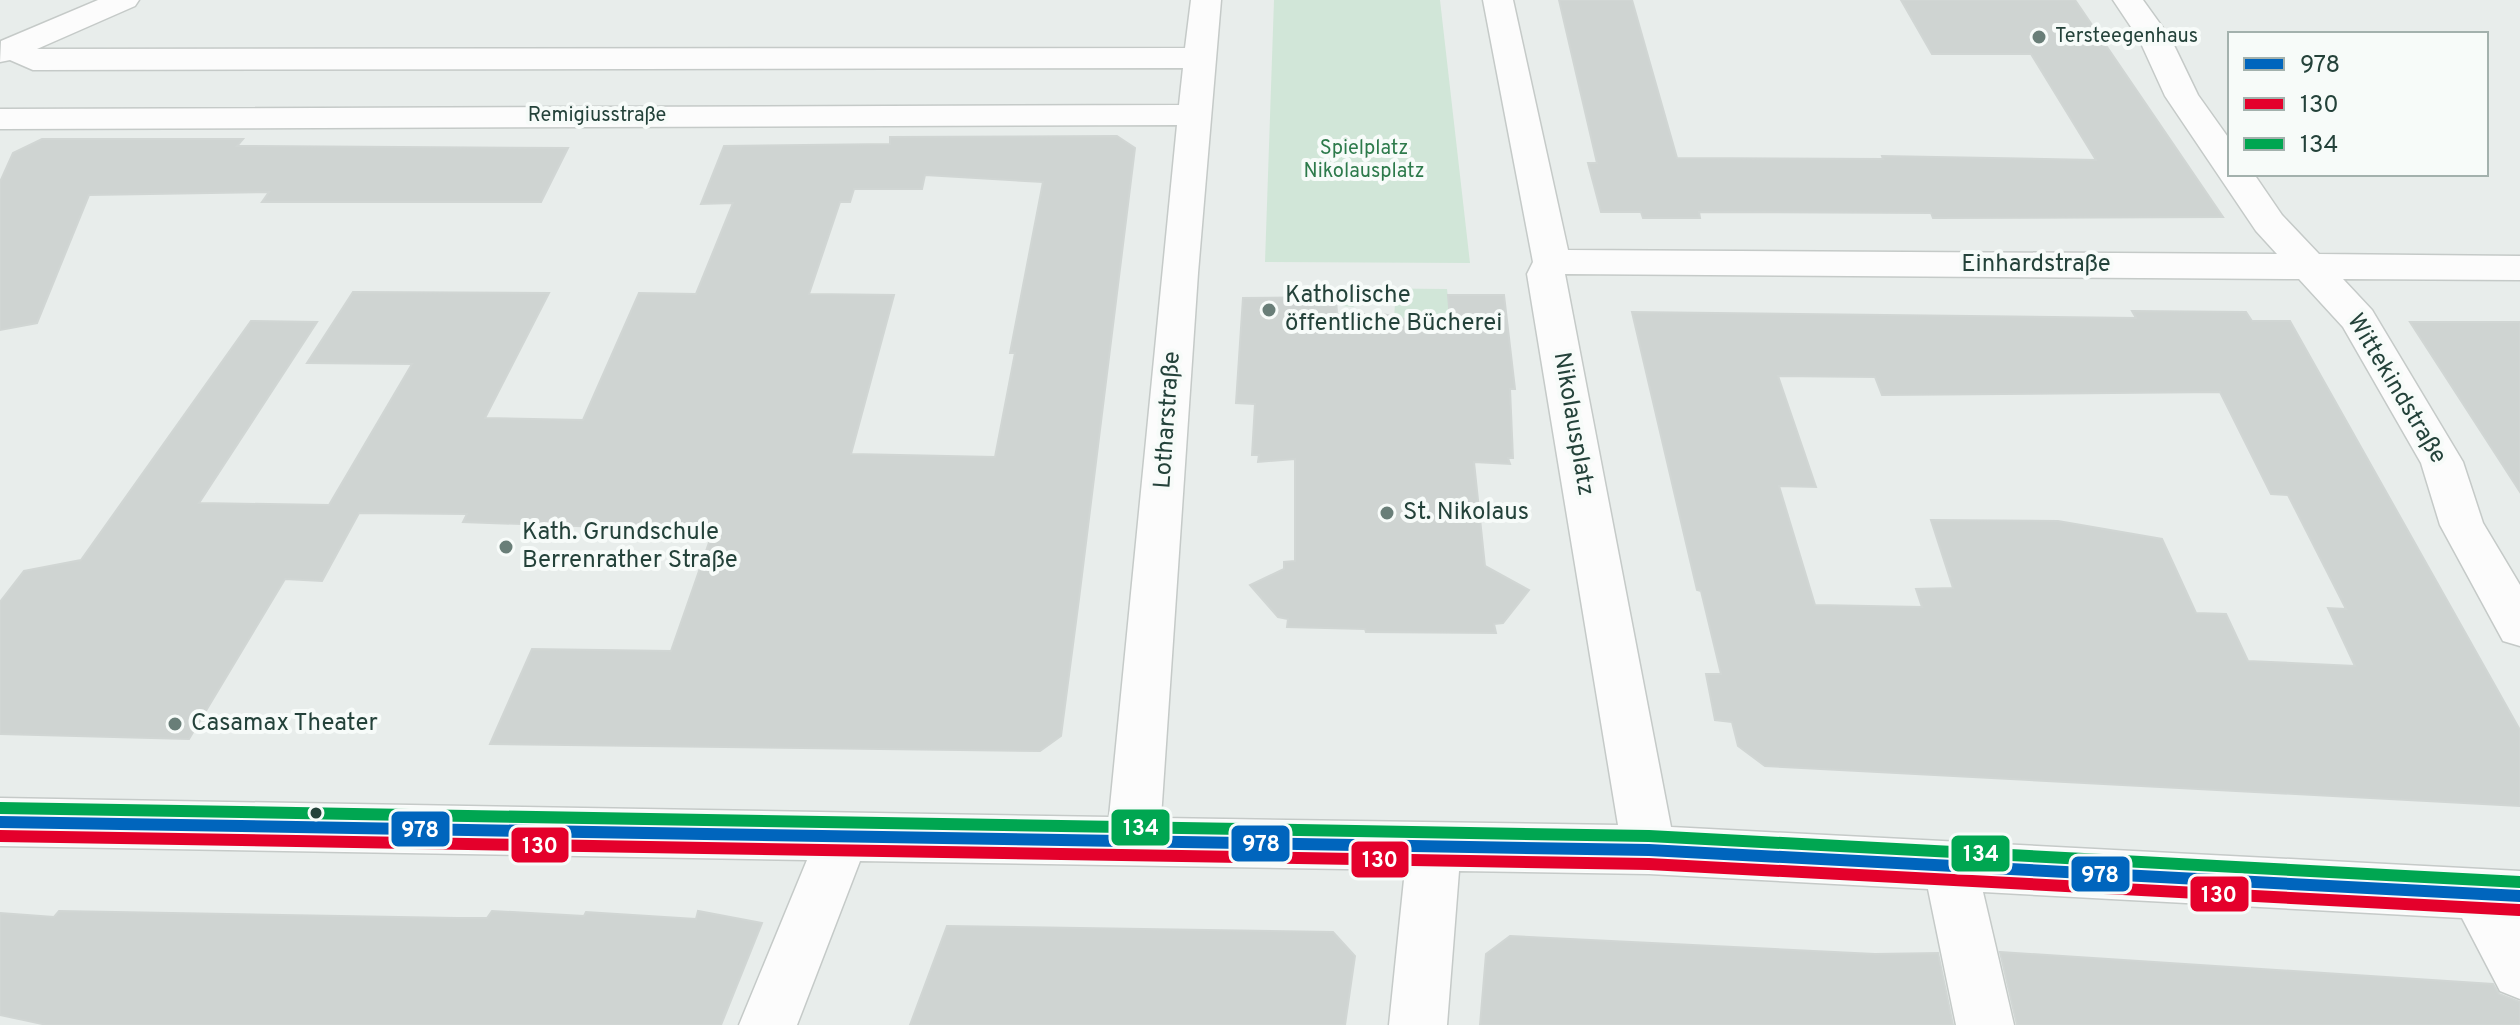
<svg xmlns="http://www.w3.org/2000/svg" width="2520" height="1025" font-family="Overpass,sans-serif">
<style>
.green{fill:#d1e6d8}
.building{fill:#cfd4d2;stroke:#d1d6d4;stroke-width:2;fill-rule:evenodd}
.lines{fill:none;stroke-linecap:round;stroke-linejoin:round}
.minor-casing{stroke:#c5cac8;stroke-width:3}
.minor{fill:#fcfcfc;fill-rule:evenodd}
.bus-1-casing{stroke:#f7fbf9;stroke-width:18}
.bus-2-casing{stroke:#f7fbf9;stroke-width:18}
.bus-3-casing{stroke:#f7fbf9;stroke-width:18}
.bus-1{stroke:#0065bd;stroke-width:12}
.bus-2{stroke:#e4002b;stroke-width:12}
.bus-3{stroke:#00a651;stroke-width:12}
.poi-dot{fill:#697e78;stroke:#f7fbf9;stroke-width:3}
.bus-dot{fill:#24423a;stroke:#f7fbf9;stroke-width:3}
.labels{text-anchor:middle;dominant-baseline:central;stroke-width:8;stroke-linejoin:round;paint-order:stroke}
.far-poi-label{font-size:20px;fill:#24423a;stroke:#f7fbf9;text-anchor:start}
.far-street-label{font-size:20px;fill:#24423a;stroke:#f7fbf9}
.far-park-label{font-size:20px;fill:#2d7a4b;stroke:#f7fbf9}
.street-label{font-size:24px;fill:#24423a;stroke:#f7fbf9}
.poi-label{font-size:24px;fill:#24423a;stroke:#f7fbf9;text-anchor:start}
.line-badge{stroke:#f7fbf9;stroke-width:3}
.badge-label{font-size:22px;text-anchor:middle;font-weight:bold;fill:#fff}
</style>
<rect width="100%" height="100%" fill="#e8edeb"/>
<g class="green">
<path d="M1274,0h166l30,263 -205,-1z"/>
<path d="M1344,288l103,1 5,48 -58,-20 1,-12c-15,-6 -28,-8 -42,2l-12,-1 -2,-8 6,-2z"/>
</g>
<g class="building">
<path d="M1559,0h73l45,158 206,1 -1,-3 214,4 -65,-106h-99l-31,-54h174l148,217 -290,1 -2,-5 -232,-1 1,6h-57l-2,-6h-40l-13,-49h9z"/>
<path d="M1117,136l18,12 -56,451 -18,137 -21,15 -550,-7 42,-95 139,2 42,-120 -250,-9 4,-8 -108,-1 -37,68 -37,-2 -96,160 -189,-5v-132l24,-31 57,-11 170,-239 66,1 -118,181 130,2 83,-141 -105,-1 46,-71 196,1 -64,125 98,2 56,-127 57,1 37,-91 -32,1 23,-58 166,-2v-7zM925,175l118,7 -33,171h5l-20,104 -144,-3 43,-159 -85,-1 31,-92h10l4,-13h68z"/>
<path d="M42,139h201l-6,7 331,2 -27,54h-279l7,-10 -180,3 -52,128 -37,7v-148l13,-29z"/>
<path d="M1448,295h56l11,94h-5l3,69h-5l2,6 -36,-2 11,104 44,24 -26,33 -9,1 2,9 -130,-1 -1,-3 -78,-2 1,-8 -10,-2 -28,-32 34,-16v-7l11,-1v-102l-37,3 1,-7h-7l3,-51 -19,-1 7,-105 93,-1 1,17h46l68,16z"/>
<path d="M2132,311l114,1 6,9h38l230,409v76l-755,-40 -27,-20 -6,-24 -17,-2 -9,-46h15l-20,-83 -4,-1 -65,-278 504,6zM1778,376l97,1 7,18 338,-3 51,102 17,1 58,114 -18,-1 27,58 -107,-5 -22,-47 -30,-1 -34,-74 -104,-18 -127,-1 22,68 -37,1 6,18 -107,-2 -36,-119 37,1z"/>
<path d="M2410,322h110v170z"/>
<path d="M59,911l398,7h30l5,-7 92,5 2,-4 110,7 2,-8 64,12 -41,102h-674l-47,-10v-102l54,4z"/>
<path d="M947,926l386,6 22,24 -10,69h-435z"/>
<path d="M1510,936l365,18 63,-1 15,72h-473l6,-71z"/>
<path d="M2000,952l493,32 6,10 21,8v23h-503z"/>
</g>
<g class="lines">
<g class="minor-casing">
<path id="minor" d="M98,0h41l-4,6 -98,43 1148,-1 6,-48h30l-23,273 -37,545 457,7 -91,-551 6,-12 -50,-262h30l55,250 709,4 -21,-23 -91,-135 -26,-57 -26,-39h30l28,39 27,56 32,45v34h24l28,41 37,39 201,2v24l-177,-1 29,31 91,152 20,61 37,62v61l-17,-5 -63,-116 -19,-62 -78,-136 -44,-48 -734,-5 106,553 849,44v128l-20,-8 -38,-73 -479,-26 31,133h-58l-28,-136 -279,-15 -190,-3 -12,154h-58l16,-155 -545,-9 -63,164h-58l68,-165 -807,-14v-48l1109,19 68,-692 -1177,4v-20l1179,-4 4,-37 -1150,2 -23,-10 -10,2 1,-21z"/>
</g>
<use href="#minor" class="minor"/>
<g class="bus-1-casing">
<path id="bus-1" d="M0,822l1649,28 871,46"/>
</g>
<g class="bus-2-casing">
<path id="bus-2" d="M0,836l1649,28 870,46"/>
</g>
<g class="bus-3-casing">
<path id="bus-3" d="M0,808l1649,28 871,46"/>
</g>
<use href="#bus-1" class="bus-1"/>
<use href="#bus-2" class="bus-2"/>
<use href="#bus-3" class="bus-3"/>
</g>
<g class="poi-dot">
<circle cx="2039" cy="37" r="8"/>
<circle cx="1269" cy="310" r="8"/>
<circle cx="1387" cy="513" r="8"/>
<circle cx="506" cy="547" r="8"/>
<circle cx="175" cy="724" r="8"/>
</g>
<circle class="bus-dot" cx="316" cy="813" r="7"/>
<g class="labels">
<g class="far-poi-label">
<text x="2055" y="37">Tersteegenhaus</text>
</g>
<g class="far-street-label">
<text x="597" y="116">Remigiusstraße</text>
</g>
<g class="far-park-label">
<text x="1364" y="149">Spielplatz<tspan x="1364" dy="23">Nikolausplatz</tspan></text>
</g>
<g class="street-label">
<text x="2036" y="265">Einhardstraße</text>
<text transform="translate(2396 389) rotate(59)">Wittekindstraße</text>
<text transform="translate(1168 420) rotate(-86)">Lotharstraße</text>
<text transform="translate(1573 424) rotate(80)">Nikolausplatz</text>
</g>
<g class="poi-label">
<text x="1285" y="296">Katholische<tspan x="1285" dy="28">öffentliche Bücherei</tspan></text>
<text x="1403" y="513">St. Nikolaus</text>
<text x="522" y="533">Kath. Grundschule<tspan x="522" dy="28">Berrenrather Straße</tspan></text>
<text x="191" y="724">Casamax Theater</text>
</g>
</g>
<g class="line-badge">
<rect x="1110" y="808" width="61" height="39" rx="8" fill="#00a651"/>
<rect x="390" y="810" width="61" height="38" rx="8" fill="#0065bd"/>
<rect x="1230" y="824" width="61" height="39" rx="8" fill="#0065bd"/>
<rect x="510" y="826" width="60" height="38" rx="8" fill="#e4002b"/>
<rect x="1950" y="834" width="61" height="39" rx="8" fill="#00a651"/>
<rect x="1350" y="840" width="60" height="39" rx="8" fill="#e4002b"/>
<rect x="2070" y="855" width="61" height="38" rx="8" fill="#0065bd"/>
<rect x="2189" y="875" width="61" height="38" rx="8" fill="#e4002b"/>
</g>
<g class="badge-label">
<text x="1141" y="835">134</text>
<text x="420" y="837">978</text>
<text x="1261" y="851">978</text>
<text x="540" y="853">130</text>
<text x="1981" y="861">134</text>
<text x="1380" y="867">130</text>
<text x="2100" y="882">978</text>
<text x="2219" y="902">130</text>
</g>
<rect x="2228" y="32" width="260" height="144" fill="#f7fbf9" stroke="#a3b1ad" stroke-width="2"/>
<rect x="2244" y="58" width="40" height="12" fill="#0065bd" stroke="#a3b1ad" stroke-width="2"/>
<text x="2300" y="72" font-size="24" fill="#24423a">978</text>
<rect x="2244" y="98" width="40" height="12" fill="#e4002b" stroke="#a3b1ad" stroke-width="2"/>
<text x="2300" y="112" font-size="24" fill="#24423a">130</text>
<rect x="2244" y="138" width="40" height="12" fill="#00a651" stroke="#a3b1ad" stroke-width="2"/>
<text x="2300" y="152" font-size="24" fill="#24423a">134</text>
</svg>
